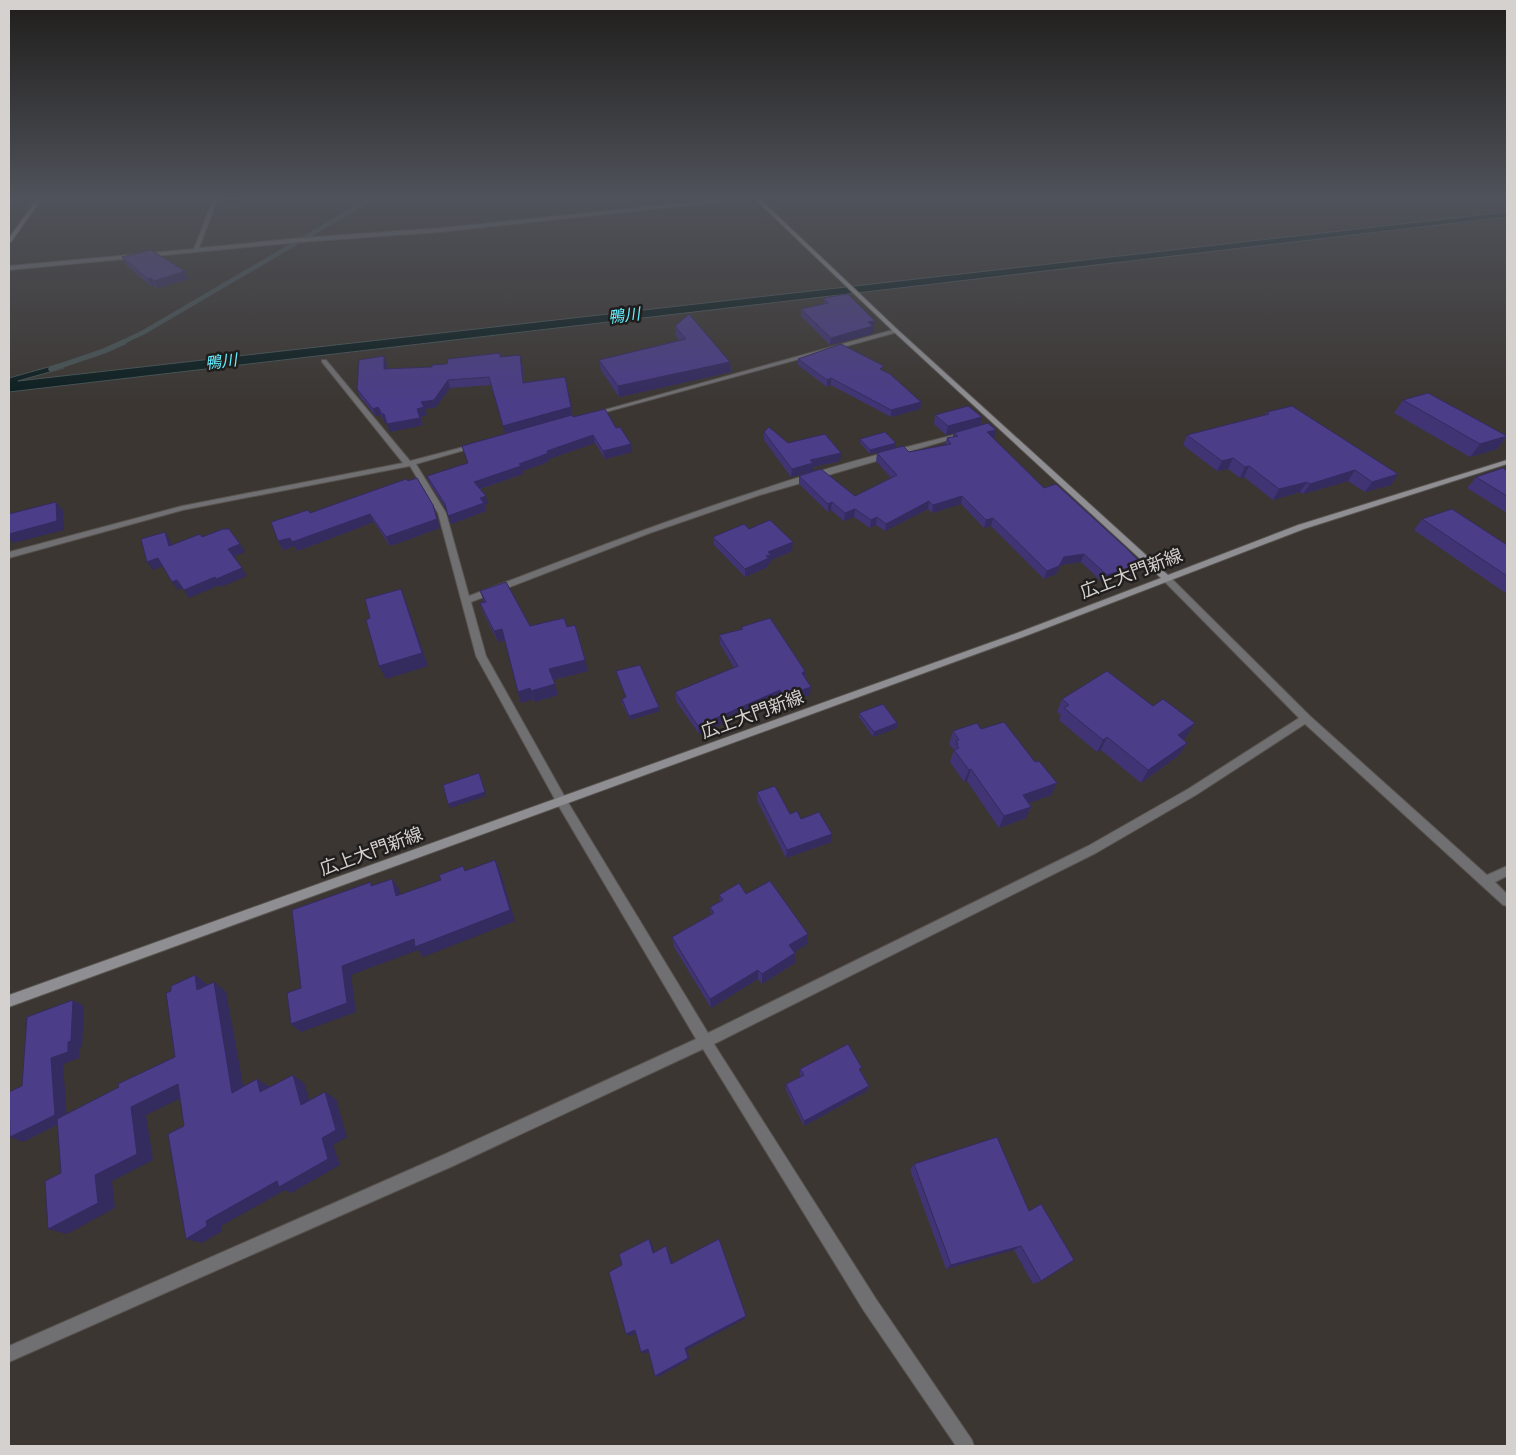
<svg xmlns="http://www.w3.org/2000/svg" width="1516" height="1455" font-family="'PT Sans','Noto Sans JP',sans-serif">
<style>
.water{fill:#0c1e20;stroke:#485454}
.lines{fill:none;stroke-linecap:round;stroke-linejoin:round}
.stream-far1{stroke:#485454;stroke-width:4.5}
.stream{stroke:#485454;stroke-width:5.5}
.street-casing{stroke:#57524e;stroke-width:2}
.secondary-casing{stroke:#57524e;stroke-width:2}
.street{fill:#706f72;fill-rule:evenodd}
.secondary{fill:#8f8f93;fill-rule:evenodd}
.wall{fill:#403475}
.shaded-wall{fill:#342b5f}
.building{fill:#4b3d88;stroke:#342b5f}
.labels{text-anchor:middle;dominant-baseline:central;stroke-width:5;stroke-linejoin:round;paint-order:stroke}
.far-water-label{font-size:16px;font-style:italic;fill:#64edfe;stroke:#201e1c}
.street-label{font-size:18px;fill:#d4d1cf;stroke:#201e1c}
</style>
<rect width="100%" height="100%" fill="#3b3632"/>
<path class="water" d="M1507,212v5l-1498,175v-14l50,-14 5,4 -46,13z"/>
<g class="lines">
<path class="stream-far1" d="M121,343l23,-11 227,-133"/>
<path class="stream" d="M51,369l53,-18 20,-9"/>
<g class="street-casing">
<g id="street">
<path d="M213,199h5l-19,49 102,-10 139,-10 286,-29h20l-306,33 -139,10 -292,28v-4l185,-17z"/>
<path d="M896,329l2,1v2l-303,83 -5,-1z"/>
<path d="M322,360h4l84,101 65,-17 4,2 -63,18 30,49 23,83c95,-36 189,-73 285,-104 67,-23 135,-41 204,-58l4,2 -202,59 -110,38 -179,69 15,54 80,143 142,234 380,-187 100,-57 111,-71 -136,-138 -1,-2 4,-3 3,1 141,140 177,159 20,-9v10l-12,6 12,12v12l-4,-1 -198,-181 -109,71 -100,58 -382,191 162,255 96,141 2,6h-18l-92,-135 -161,-262 -250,117 -444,196v-16l434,-191 253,-116 -138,-234 -82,-149 -38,-143 -28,-47 -227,44 -174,48v-6l173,-46 221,-43 -81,-101z"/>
</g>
</g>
<g class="secondary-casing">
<g id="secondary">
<path d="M37,199h5l-31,43 -2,1v-5z"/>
<path d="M755,199h5l138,131 270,245 130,-50 209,-65v4l-203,65 -281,108 -1014,370v-12l1008,-362 144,-55 -267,-246z"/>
</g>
</g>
<use href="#street" class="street"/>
<use href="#secondary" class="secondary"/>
</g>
<g class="wall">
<path d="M122,257l67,22 -31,9 -3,-2 -3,1 -26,-22z"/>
<path d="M824,298l50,30h-1l-1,6 -42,11 -29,-29v-7l23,-5z"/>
<path d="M675,326l55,36 1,10 -112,25 -18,-27 -2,-10 80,-20 -3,-4z"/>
<path d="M500,353l1,4 21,5 2,20 41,-5 8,40 59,35 -27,7 -10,-16 -46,16 1,1 -7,4 -21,7 1,3 -43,15 8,14 -3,2 1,6 -35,13 -4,-14 -17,-26 -3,-8 41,-13 -6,-17 92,-26 -49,13 -14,-48 -41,3 -14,19 -11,2 2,6 -7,2 3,8 -33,7 -4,-10h-2l-3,-7 -5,1 -16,-19 -3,-8 30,-25v5l45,-2z"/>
<path d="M798,359l86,12 37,31 -1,7 -29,8 -60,-32 -4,2 -29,-22z"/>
<path d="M1403,400l104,36 -10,13 -27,8 -76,-44z"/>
<path d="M1267,412l131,62 -7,11 -26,7 -17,-11 -45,13 -3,-2 -27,8 -29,-23 -4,1 -12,-9 -11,2 -34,-26 4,-10 78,-20z"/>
<path d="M935,415l47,2 -2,8 16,5 -2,8h-1l51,50 96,77 -4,8 -33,10 -22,-21 -20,3 -5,9 -12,5 -53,-53 -7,2 -23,-24 -29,9 -4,-4 -43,22 -9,-6 -6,3 -16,-11 -10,4 -13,-11 -3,2 -29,-28v-8l56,20 36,-18 -15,-17 1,-8 32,-1 36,-7 2,-7 6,-1v-4l-7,2 -12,-11z"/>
<path d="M764,432l24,11 52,18 -27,6v4l-22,6 -27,-37z"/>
<path d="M860,439l36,9 -26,6 -10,-11z"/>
<path d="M1507,471v42l-40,-25 9,-11z"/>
<path d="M433,505l7,23 -50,18 -16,-24 -77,29 -2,-5 -12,4 -5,-9 32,-28z"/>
<path d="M1422,519l85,26v49l-93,-64z"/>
<path d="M713,537l79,14 -21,9v3l-3,1v3l-23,10 -31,-32z"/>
<path d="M480,591l50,35 37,1 21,44 -35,9 5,15 -23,7 -2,-3 -12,4 -3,-11 -13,-52 -7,2 -14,-28 -4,-11 4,-1z"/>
<path d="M741,627l64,51 5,17 -27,9 -4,-5 -80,35 -23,-33 -1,-9 59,-24 -14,-24 -1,-9 22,-5z"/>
<path d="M616,671l44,40 -30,9 -8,-17v-4l4,-2 -9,-21z"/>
<path d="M1062,699l91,7 42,17 -8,13 -4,3 4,4 -8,12 -38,28 -40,-33 -4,2 -38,-32 2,-5 -4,-3z"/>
<path d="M859,713l38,15 -24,9 -14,-20z"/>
<path d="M981,729l54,33 22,21 -6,12 -22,8 2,4 -5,11 -27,10 -32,-47 -3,1 -14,-20 4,-12 -5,-6 4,-13z"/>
<path d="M757,792l33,22 42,20 -1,8 -45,16 -29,-58z"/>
<path d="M746,894l62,40 -1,10 -13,8 1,11 -33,21 -4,-5 -47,29 -37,-61 -2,-10 39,-22 -1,-8 10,-5 -1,-7z"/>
<path d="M800,1069l61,2 8,15 -2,5 -63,35 -18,-36v-6l15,-7 -1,-3z"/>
<path d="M997,1137l44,144 -8,3 -19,-34 -68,19 -36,-99 4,-6z"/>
</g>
<g class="shaded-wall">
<path d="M217,199h30l-2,5 -25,2z"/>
<path d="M185,271l4,8 -31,9 -4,-7z"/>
<path d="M151,278l4,8 -3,1 -4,-8z"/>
<path d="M875,321l-3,13 -42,11 1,-7 37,-16z"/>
<path d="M520,355l2,7 2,28 -1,-7z"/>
<path d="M384,356l3,8v13l-3,-8z"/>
<path d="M730,362l1,10 -112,25 -1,-11z"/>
<path d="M831,378v7l-4,2v-7z"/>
<path d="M448,380l2,8 -14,19 -11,2 2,6 -7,2 -3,-8 4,-7z"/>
<path d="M921,402l-1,7 -29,8v-7z"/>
<path d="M378,407l3,8 -5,1 -3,-7z"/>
<path d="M571,407l1,8 -67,18 -2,-7z"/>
<path d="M382,414h2l3,7 -3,1z"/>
<path d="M982,417l-2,9 -34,9 2,-9z"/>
<path d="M420,418l3,7 -33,7 -3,-8z"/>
<path d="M996,430l-2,8 -9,2 2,-8z"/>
<path d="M593,435l2,8 -46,16 1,1 -7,4 -21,7 1,3 -47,16 -2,-8 45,-18 28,-13z"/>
<path d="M1507,436l-10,13 -27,8 10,-13z"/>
<path d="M896,443v5l-26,6v-4z"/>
<path d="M631,444l1,8 -27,7 -2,-8z"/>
<path d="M841,453l-1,8 -27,6v4l-22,6 1,-8 18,-9z"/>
<path d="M1233,458l-5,11 -11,2 5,-10z"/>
<path d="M1249,466l-5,11 -4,1 5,-11z"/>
<path d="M1355,470l-7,11 -45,13 7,-10z"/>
<path d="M1398,474l-7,11 -26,7 7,-10z"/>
<path d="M1307,482l-7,10 -27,8 6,-11z"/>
<path d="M486,496l2,7 -3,2 1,6 -35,13 -3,-8 32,-18z"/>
<path d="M962,496l-1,8 -29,9 1,-8z"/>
<path d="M929,501l-1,8 -43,22 1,-7z"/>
<path d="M56,502l7,9 1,19 -51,13 -4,-5v-4z"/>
<path d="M832,502l-1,8 -3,2v-8z"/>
<path d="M433,505l7,23 -50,18 -4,-9z"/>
<path d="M855,509l-1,8 -10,4 1,-8z"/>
<path d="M370,514l4,8 -77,29 -2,-5 -12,4 -5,-9z"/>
<path d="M877,517l-1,8 -6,3 1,-8z"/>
<path d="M993,518l-2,8 -7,2 2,-8z"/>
<path d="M165,532l5,8 5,14 -6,-8z"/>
<path d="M793,542l-1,9 -21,9v3l-3,1v3l-23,10v-8l21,-13 2,-4z"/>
<path d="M240,544l5,8 -12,5 -5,-8z"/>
<path d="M1084,554l-3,8 -20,3 -5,9 -12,5 3,-8 17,-14z"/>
<path d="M158,558l6,8 -11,4 -6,-8z"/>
<path d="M1138,560l-3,7 5,-2 -4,8 -33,10 4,-8z"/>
<path d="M242,568l5,8 -26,11 -5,-8z"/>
<path d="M215,577l5,8 -31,13 -5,-8z"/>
<path d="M177,580l6,8 -5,2 -6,-8z"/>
<path d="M401,589l5,13 22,64 -42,13 -7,-13z"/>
<path d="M502,629l4,11 -8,2 -4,-11z"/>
<path d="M585,660l3,11 -36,9 -3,-11z"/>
<path d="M805,671v9l-3,-7z"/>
<path d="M555,684l3,11 -23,7 -4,-11z"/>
<path d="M811,687l-1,8 -27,9v-8z"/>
<path d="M530,688l3,11 -12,4 -3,-11z"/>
<path d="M780,690l-1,9 -80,35 -1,-8z"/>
<path d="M659,707l1,4 -30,9 -1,-4z"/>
<path d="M897,723v5l-24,9 1,-5z"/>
<path d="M1195,723l-8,13 -17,12 8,-13z"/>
<path d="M1107,737l-6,13 -4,2 6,-12z"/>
<path d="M1187,743l-8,12 -38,28 7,-13z"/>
<path d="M971,769l-4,12 -3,1 5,-12z"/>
<path d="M479,773l7,23 -36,12 -2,-4z"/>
<path d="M1057,783l-6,12 -33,12 5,-12z"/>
<path d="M1031,807l-5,11 -27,10 5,-12z"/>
<path d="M832,834l-1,8 -45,16 1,-8z"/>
<path d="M495,860l5,11 15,50 -92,36 -5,-7 -67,25 5,37 -55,20 -10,-8 51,-58z"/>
<path d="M392,879l7,10 4,18 -7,-11z"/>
<path d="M808,934l-1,10 -18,12v-11z"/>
<path d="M795,953v10l-33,21v-10z"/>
<path d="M758,970v9l-47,29 -1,-9z"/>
<path d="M195,975l13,10 -11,5z"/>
<path d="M214,982l12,10 20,109 -14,-8z"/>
<path d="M73,1000l11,6 -2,41 -3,1v10l-16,6 4,56 -44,22 -13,-5 41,-79 17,-16z"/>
<path d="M293,1075l11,8 9,29 -12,-7z"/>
<path d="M257,1079l13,8 -10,5z"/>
<path d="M178,1084l15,8 -47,23 7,45 -41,21 3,27 -48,26 -19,-5 83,-122z"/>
<path d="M869,1086l-2,5 -63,35v-5z"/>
<path d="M325,1092l11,7 11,38 -14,8 7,20 -49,28 -6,-3 -64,36 1,5 -20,12 -16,-4 20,-18 116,-83z"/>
<path d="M649,1239l3,5 4,13 -3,-4z"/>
<path d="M666,1246l2,5 6,16 -3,-3z"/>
<path d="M1021,1246l-7,4 -68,19 5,-4z"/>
<path d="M746,1316v2l-59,32 3,9 -32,18 -3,-1 30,-28z"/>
<path d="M635,1330l4,2 -9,4 -4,-2z"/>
<path d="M648,1349l3,1 -6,4 -4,-2z"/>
</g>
<g class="building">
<path d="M151,250l34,21 -31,10 -3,-3 -3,1 -26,-22z"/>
<path d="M848,294l27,27 -7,1 5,4 -42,12 -30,-29 27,-6 -4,-5z"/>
<path d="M689,314l41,48 -112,24 -19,-26 87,-21 -11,-13z"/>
<path d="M841,344l43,22 -4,3 10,5 31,28 -30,8 -60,-32 -4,2 -29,-21z"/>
<path d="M500,353v4l20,-2 3,28 42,-6 6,30 -68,19 -14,-49 -41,3 -14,20 -13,2 3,5 -7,2 3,9 -33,6 -3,-10h-2l-4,-7 -5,2 -16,-20 2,-29 25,-4v13l48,-2v-2l15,-1 1,-5z"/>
<path d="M1428,393l79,43 -27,8 -77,-44z"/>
<path d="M968,406l14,11 -34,9 -13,-11z"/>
<path d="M1292,406l106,68 -26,8 -17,-12 -45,14 -3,-2 -28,7 -30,-23 -4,1 -12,-9 -11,3 -35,-26 82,-21 -2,-2z"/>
<path d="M605,409l11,19 4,-1 11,17 -28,7 -10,-16 -46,16 1,2 -7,3 -22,8 2,2 -47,16 12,14 -6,2 4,5 -36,13 -3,-12 -18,-28 41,-13 -6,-17 110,-31 1,2z"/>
<path d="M988,423l8,7 -9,2 57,56 12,-4 68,62 14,14 -3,1 5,4 -33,10 -23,-21 -20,3 -5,9 -12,5 -54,-53 -7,2 -24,-24 -29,9 -4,-4 -43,23 -9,-7 -6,3 -16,-11 -10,4 -13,-11 -4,2 -29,-28 22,-7 34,27 42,-21 -20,-22 26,-7 6,6 42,-8 -4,-6 11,-2 -4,-3z"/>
<path d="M769,427l19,16 37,-9 16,19 -31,7 3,3 -21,6 -28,-37z"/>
<path d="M885,432l11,11 -26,7 -10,-11z"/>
<path d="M1503,468l4,3v25l-31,-19z"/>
<path d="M417,478l16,27 4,14 -51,18 -16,-23 -78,28 -2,-4 -12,3 -7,-19 37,-12 2,3 96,-34 2,2z"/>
<path d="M56,502l1,19 -48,13v-20z"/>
<path d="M1452,509l55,36v31l-85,-57z"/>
<path d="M770,520l23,22 -25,10 3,3 -5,1 3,2 -24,11 -32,-32 31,-13 5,5z"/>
<path d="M223,529h6l11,15 -12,5 14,19 -26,11 -1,-2 -31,13 -7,-10 -5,2 -14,-24 -11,4 -6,-23 24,-7 4,14 31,-12 2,3z"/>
<path d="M506,582l24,44 34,-8 3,9 8,-2 10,35 -36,9 6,15 -24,7 -1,-3 -12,4 -16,-63 -8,2 -14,-28 6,-1 -6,-11z"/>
<path d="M401,589l21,64 -43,13 -13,-46 4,-2 -5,-19z"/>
<path d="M770,618l35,53 -3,2 9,14 -28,9 -3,-6 -82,36 -23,-34 63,-26 -19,-31 24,-6 -2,-2z"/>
<path d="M640,665l19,42 -30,9 -7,-17 4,-2 -10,-26z"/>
<path d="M1107,671l46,35 10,-7 32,24 -17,12 9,8 -39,27 -41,-33 -4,3 -39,-32 5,-3 -7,-6z"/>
<path d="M883,704l14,19 -23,9 -15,-19z"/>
<path d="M1004,722l31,40 4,-1 18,22 -34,12 8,12 -27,9 -33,-47 -2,1 -15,-20 5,-2 -3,-4h2l-2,-3 3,-1 -6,-9 24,-8 4,6z"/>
<path d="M479,773l6,19 -37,12 -5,-19z"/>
<path d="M775,786l15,28 7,-3 4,8 18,-7 13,22 -45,16 -30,-58z"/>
<path d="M495,860l15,50 -95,37 -1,-8 -72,27 5,37 -56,21 -4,-31 14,-5 -9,-78 79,-28v4l21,-7 4,17 45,-16 -2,-5 24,-9 2,5z"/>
<path d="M770,881l38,53 -19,11 6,8 -33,21 -4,-4 -48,29 -38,-62 42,-24 -4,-6 13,-7 -4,-5 20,-12 7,11z"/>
<path d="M195,975l2,15 17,-8 18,111 25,-14 3,13 33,-17 8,30 24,-13 11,38 -14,8 6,21 -49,28 -2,-6 -71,40 1,5 -21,13 -18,-105 16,-8 -6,-42 -47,23 6,47 -42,21 3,28 -50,26 -3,-48 16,-8 -4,-54 62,-32 -1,-3 57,-27 -9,-64 5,-2v-5z"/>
<path d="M73,1000l-2,41 -3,1v10l-17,6 4,57 -45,22 -1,-45 13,-6 5,-69z"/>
<path d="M848,1044l14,24 -3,1 10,17 -65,35 -18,-37 18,-9 -4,-6z"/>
<path d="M997,1137l32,74 12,-7 33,56 -33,21 -20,-35 -70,19 -37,-101z"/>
<path d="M649,1239l4,14 13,-7 5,18 48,-25 27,77 -61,32 3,10 -33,18 -7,-27 -7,3 -6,-22 -9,4 -17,-62 13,-7 -3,-11z"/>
</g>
<linearGradient id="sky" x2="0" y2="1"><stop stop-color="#201e1c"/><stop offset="0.49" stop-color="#4f525a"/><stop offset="1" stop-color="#4f525a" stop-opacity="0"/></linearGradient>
<rect width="1516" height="403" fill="url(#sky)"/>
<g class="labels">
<g class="far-water-label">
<text transform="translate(624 315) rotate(-7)">鴨川</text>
<text transform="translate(221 361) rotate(-7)">鴨川</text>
</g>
<g class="street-label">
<text transform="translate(1131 573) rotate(-21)">広上大門新線</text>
<text transform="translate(752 714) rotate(-20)">広上大門新線</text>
<text transform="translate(371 851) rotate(-20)">広上大門新線</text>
</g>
</g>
<rect width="1516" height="1455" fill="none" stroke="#d4d1cf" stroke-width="20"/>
</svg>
